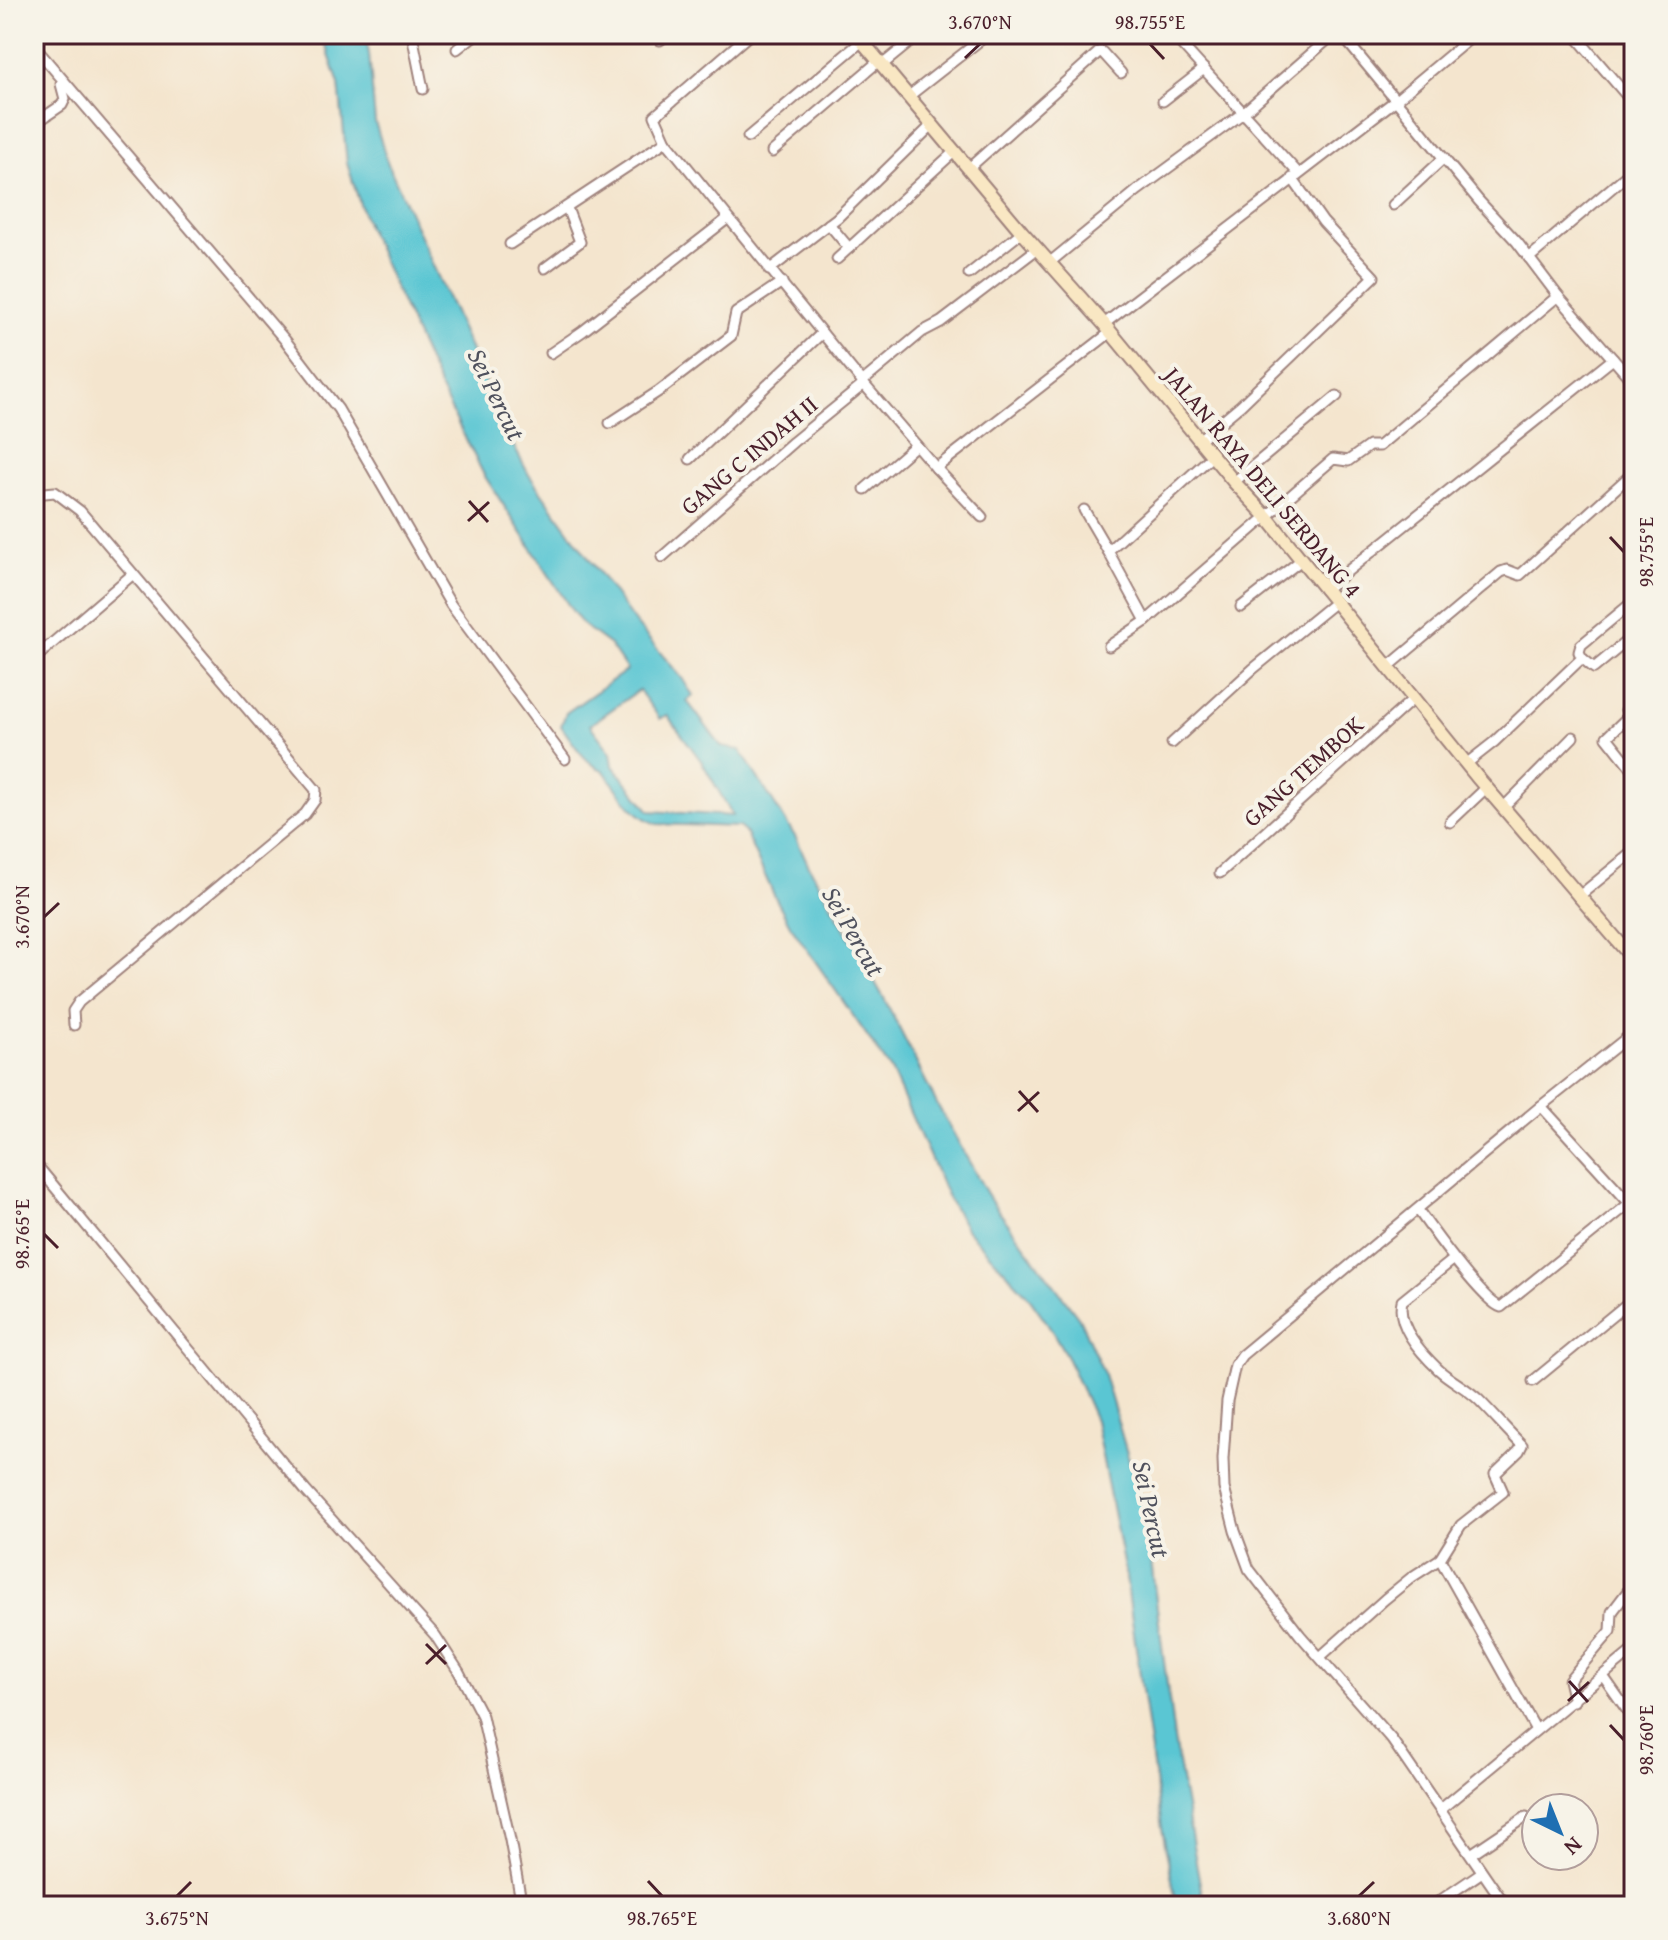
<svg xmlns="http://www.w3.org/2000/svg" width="1668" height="1940" font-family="'Gentium Book Plus',serif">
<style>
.water{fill:#5ac6d3;stroke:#52727f;stroke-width:2;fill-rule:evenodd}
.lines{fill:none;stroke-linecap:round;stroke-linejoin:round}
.street-casing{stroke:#9f827c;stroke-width:13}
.secondary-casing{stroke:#9f827c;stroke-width:16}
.street{stroke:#fff;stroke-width:9}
.secondary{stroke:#f9e7c3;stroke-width:12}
.ticks{fill:none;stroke:#4a1f2b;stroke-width:3}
.labels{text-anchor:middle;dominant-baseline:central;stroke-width:8;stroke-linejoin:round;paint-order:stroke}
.street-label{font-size:24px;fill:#4a1f2b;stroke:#f7f3e8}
.water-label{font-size:26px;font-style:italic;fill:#4f515d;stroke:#f7f3e8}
.neatline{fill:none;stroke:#4a1f2b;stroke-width:3}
.ticks-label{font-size:20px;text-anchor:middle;fill:#4a1f2b}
</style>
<rect width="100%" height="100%" fill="#f7f3e8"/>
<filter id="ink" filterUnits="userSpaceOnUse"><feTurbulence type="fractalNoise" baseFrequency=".0125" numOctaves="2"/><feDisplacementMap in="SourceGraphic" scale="16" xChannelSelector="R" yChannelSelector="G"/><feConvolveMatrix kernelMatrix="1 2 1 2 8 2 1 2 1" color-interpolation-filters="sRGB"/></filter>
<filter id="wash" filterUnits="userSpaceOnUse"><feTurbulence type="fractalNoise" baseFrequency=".006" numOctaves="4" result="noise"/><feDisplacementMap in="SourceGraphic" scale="32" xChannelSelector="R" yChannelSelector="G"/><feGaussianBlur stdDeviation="1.8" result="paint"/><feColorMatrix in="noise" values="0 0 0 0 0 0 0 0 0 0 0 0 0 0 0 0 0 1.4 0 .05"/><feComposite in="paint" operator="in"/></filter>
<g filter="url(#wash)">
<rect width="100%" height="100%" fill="#f4e5ce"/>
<path class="water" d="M322,34h43l4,20 6,68 13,42 123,277 18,34 106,148 47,55 11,18 -6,5 35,46 18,3 56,88 12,26 77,136 52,104 54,97 88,117 24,53 42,144 30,231 29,160h-27l-15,-78 -36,-250 -31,-158 -29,-65 -18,-31 -20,-28 -61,-66 -18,-30 -58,-130 -101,-145 -16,-30 -29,-63 -6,-5 -82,-3c-25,-8 -38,-34 -54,-54 -18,-6 -31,-29 -42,-44l5,-13 61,-43 -17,-25 -27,-20 -12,-16 -87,-134 -43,-85 -74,-164 -20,-63 -8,-79zM639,690l21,29 7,-4 35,47 31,54 -83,-5 -37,-45 -2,-13 -21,-28z"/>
</g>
<g filter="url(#ink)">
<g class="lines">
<g class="street-casing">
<g id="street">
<path d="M412,34l11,55"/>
<path d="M1172,34l126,139"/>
<path d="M1341,34l138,167 38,41 41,54 76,87"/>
<path d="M1574,34l60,70"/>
<path d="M660,40l8,-6"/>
<path d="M863,43l12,-9"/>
<path d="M34,46l251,294 53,69 113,196 114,154"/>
<path d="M457,49l19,-15"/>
<path d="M882,65l38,-31"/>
<path d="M909,96l79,-62"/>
<path d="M1163,101l41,-32"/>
<path d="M34,124l28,-19 3,-6 -4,-15"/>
<path d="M748,137l114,-96"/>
<path d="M666,141l-11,-25 95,-82"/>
<path d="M772,152l107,-91"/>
<path d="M969,168l130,-116h3l19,21"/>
<path d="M1393,205l51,-47"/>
<path d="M829,224l20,24"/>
<path d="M510,244l156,-103 196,241 74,86 175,-136"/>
<path d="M1529,258l105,-89"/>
<path d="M837,259l118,-108"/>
<path d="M1049,263l89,-73 105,-77 91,-79"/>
<path d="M545,268l35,-26 -13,-34"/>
<path d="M769,270l68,-52 95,-93"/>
<path d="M969,274l53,-42"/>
<path d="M1104,324l292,-224 79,-66"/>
<path d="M551,353l32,-22 144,-112"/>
<path d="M862,382l60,-50 19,-10 96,-73"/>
<path d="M610,423l49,-32 72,-55 5,-23 46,-31"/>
<path d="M1199,440l42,-35 133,-128 -51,-55 -31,-44"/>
<path d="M690,459l132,-126"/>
<path d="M936,468l46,49"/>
<path d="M1234,482l103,-86"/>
<path d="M865,489l51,-44"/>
<path d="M34,494l21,-2 25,19 236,279 -1,10 -10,14 -226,188 -6,9 1,14"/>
<path d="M1084,510l24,41"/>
<path d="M662,557l131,-115 70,-57"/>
<path d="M1324,590l289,-231"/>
<path d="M1241,607l59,-46"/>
<path d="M1146,621l-38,-70 104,-95"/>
<path d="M1109,646l37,-25 187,-162 15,2 21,-15h10l179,-150"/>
<path d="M1582,658l-3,-6 2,-7 53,-44"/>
<path d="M34,659l99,-85"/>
<path d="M1388,667l113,-95 6,-2 13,5 114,-103"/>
<path d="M1626,710l4,5 -23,22 27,34"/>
<path d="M1172,743l81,-74 81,-66"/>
<path d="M1466,764l28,-22 88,-84 12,10 40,-33"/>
<path d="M1503,808l70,-71"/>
<path d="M1450,822l36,-34"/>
<path d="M1220,873l193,-174"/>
<path d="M1578,897l56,-46"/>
<path d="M1541,1106l93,102"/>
<path d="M34,1162l271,328 130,145 24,37 23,44 28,124 12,66"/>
<path d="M1418,1210c12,17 67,94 83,97l129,-104"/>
<path d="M1533,1381l101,-83"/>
<path d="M1440,1559l21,-34 42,-33 -8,-18 24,-23 3,-6c-15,-15 -29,-31 -43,-45 -12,-12 -28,-19 -40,-30 -17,-16 -43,-45 -37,-69l52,-42"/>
<path d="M1320,1657l65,-58 27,-22 28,-18 96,171"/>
<path d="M1603,1676l31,44"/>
<path d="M1574,1701l-5,-21 42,-49 1,-19 22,-29"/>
<path d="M1441,1809l190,-157"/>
<path d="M1471,1854l55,-37"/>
<path d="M1432,1906l50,-34"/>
<path d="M1506,1906l-114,-166 -92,-105 -51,-66 -14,-38 -11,-43 -1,-29 4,-58 8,-36 7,-10 299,-249 93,-74"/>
</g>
</g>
<g class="secondary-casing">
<path id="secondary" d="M856,34l166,198 82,92 130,158 32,34 211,261 157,183"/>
</g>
<use href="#street" class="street"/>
<use href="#secondary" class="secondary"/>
</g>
</g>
<path class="ticks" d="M1150,44l14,15M965,58l15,-14M469,501l19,21M468,521l21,-19M1610,537l14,15M44,917l15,-14M1019,1091l19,21M1018,1111l21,-19M44,1234l14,14M426,1644l20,20M426,1664l20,-19M1569,1681l19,21M1568,1701l21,-19M1610,1725l14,15M648,1881l14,15M177,1896l14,-14M1359,1896l15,-14"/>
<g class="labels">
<g class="street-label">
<text transform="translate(749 455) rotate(-40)">GANG C INDAH II</text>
<text transform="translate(1263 482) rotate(50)">JALAN RAYA DELI SERDANG 4</text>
<text transform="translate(1303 771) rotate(-42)">GANG TEMBOK</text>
</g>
<g class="water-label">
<text transform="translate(497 394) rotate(64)">Sei Percut</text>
<text transform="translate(854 931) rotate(60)">Sei Percut</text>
<text transform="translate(1152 1509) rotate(78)">Sei Percut</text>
</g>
</g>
<rect width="1668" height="1940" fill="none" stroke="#f7f3e8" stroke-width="88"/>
<g transform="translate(1560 1832) rotate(137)"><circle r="38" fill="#f7f3e8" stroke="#b29e9c" stroke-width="2"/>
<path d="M0-6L14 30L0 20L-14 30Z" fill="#1f6fb2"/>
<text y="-12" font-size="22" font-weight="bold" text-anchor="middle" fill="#4a1f2b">N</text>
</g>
<rect x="44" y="44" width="1580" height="1852" class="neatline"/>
<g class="ticks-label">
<text x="980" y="29">3.670°N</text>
<text x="1150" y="29">98.755°E</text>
<text transform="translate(1646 552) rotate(-90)" y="7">98.755°E</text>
<text transform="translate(22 917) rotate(-90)" y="7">3.670°N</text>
<text transform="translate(22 1234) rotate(-90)" y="7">98.765°E</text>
<text transform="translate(1646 1740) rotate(-90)" y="7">98.760°E</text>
<text x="177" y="1925">3.675°N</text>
<text x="662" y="1925">98.765°E</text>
<text x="1359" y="1925">3.680°N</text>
</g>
</svg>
